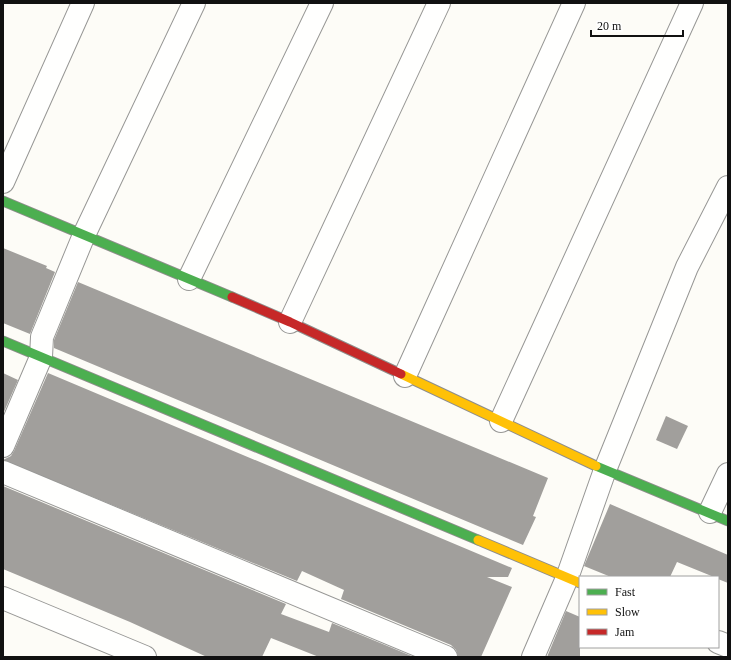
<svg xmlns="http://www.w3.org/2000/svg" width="731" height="660" font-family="'Times New Roman',serif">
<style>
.building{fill:#a19f9c}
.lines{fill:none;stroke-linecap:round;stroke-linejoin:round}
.street-casing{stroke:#979795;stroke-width:24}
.fast-casing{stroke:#8e8d8b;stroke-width:11}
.slow-casing{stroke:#8e8d8b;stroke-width:11}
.jam-casing{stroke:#8e8d8b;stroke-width:11}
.street{stroke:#fffffe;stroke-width:22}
.fast{stroke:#4caf50;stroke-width:9}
.slow{stroke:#ffc107;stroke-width:9}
.jam{stroke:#c62828;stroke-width:9}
</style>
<rect width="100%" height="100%" fill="#fdfcf7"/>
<g class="building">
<path d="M3,248l44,18 -1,2 9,4 -25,62 -27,-11z"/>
<path d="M78,282l470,196 -15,38 3,1 -13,28 -469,-197v-8z"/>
<path d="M3,373l15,7 -15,34z"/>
<path d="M48,373l464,195 -4,9h-21l25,10 -31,70h-23l-2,-7 -5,-5 -110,-46 3,-9 -42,-19 -5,10 -294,-121 8,-4 3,-5z"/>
<path d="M666,416l22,10 -11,23 -21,-9z"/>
<path d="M3,486l283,118 -5,10 48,18 3,-9 82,34h-95l-48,-19 -9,19h-55l-77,-35 -127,-53z"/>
<path d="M610,504l118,51v28l-10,-4v-2h-4l-37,-15 -7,15h-59l-27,-11z"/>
<path d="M566,611l14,6v40h-33z"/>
</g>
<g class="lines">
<g class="street-casing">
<g id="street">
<path d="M3,182l80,-179"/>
<path d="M189,279l133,-276"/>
<path d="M290,322l149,-319"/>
<path d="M405,376l169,-373"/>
<path d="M501,421l191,-418"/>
<path d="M3,446l38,-89 1,-20 42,-102 110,-232"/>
<path d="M3,472l443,185"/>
<path d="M710,512l18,-38"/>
<path d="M3,598l142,59"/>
<path d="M718,642l10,4"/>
<path d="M533,657l34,-79 38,-108 82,-203 41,-80"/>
</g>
</g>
<g class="fast-casing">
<g id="fast">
<path d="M3,201l229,96"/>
<path d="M3,341l475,199"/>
<path d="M596,466l132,55"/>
</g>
</g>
<g class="slow-casing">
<g id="slow">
<path d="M401,374l195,92"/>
<path d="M478,540l102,43"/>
</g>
</g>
<g class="jam-casing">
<path id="jam" d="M232,297l58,25 111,52"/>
</g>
<use href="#street" class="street"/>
<use href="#fast" class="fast"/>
<use href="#slow" class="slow"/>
<use href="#jam" class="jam"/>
</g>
<rect width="731" height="660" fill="none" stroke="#111111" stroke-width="8"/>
<rect x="579" y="576" width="140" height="72" fill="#ffffff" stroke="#a0a0a0"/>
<rect x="587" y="589" width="20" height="6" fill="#4caf50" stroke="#a0a0a0"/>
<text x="615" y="596" font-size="12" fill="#111111">Fast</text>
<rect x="587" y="609" width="20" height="6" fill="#ffc107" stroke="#a0a0a0"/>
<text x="615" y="616" font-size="12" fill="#111111">Slow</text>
<rect x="587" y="629" width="20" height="6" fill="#c62828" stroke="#a0a0a0"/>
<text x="615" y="636" font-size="12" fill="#111111">Jam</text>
<path d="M591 30v6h92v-6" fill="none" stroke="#111111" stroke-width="2"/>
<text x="597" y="30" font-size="12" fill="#111111" stroke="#ffffff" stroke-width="3" paint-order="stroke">20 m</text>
</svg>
